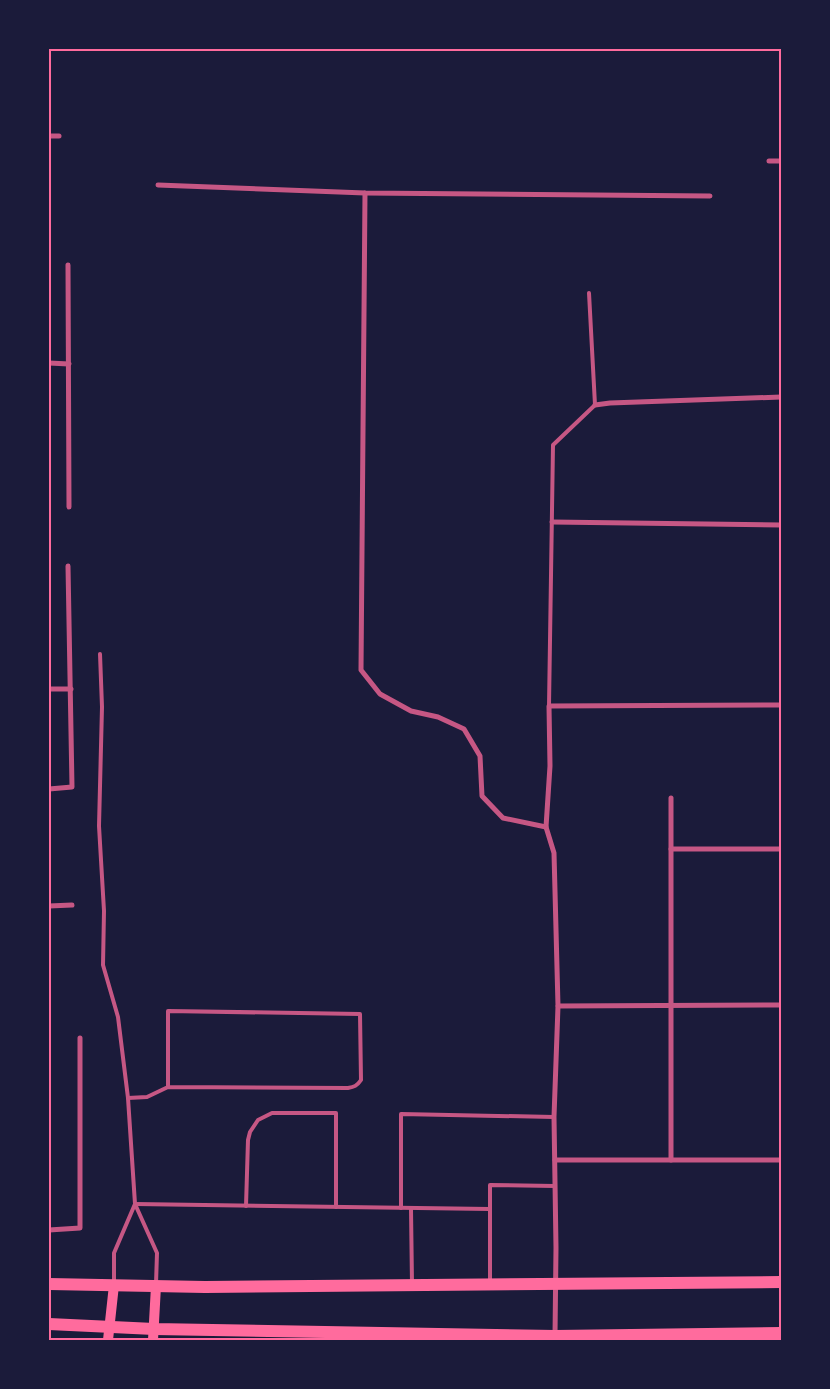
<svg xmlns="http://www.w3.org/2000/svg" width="830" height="1389" font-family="'Exo 2',sans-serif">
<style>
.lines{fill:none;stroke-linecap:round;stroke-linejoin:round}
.service{stroke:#c65784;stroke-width:4}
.minor{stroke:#c65784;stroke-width:5}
.secondary{stroke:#ff6b9d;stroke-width:10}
.primary{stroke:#ff6b9d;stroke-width:12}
.neatline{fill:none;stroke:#ff6b9d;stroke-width:2}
</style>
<rect width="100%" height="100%" fill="#1b1b3a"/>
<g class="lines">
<g class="service">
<path d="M100,654l2,53 -3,119 5,85 -1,54 15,52 10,81 7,106 22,49 -1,31"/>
<path d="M549,706l4,-261 42,-40 -6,-112"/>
<path d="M128,1098l19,-1 21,-10 180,1c6,-1 9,-2 13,-8l-1,-66 -192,-3v76"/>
<path d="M135,1204l355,5v73"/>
<path d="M246,1206l2,-66 2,-8 8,-12 14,-7h64v94"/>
<path d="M401,1208v-94l153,3"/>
<path d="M411,1209l1,75"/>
<path d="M490,1209v-24l65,1"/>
<path d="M114,1283v-30l21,-49"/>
</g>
<g class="minor">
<path d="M49,136h10"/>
<path d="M769,161h12"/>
<path d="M158,185l207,8 345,3"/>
<path d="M365,193l-4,477 19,24 31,17 27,6 26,12 16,27 2,40 21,22 43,9"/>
<path d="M68,265l1,242"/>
<path d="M49,363l20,1"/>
<path d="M595,405l15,-2 171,-6"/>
<path d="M552,522l229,3"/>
<path d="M49,689h22"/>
<path d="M49,789l23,-2 -4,-221"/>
<path d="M671,849h110"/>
<path d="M49,906l23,-1"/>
<path d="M558,1006l223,-1"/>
<path d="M555,1160h226"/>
<path d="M671,1160v-362"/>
<path d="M49,1230l31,-2v-190"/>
<path d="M555,1336l1,-88 -2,-131 4,-111 -4,-153 -8,-26 4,-61 -1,-60 232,-1"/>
</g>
<g class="secondary">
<path d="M108,1340l6,-55"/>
<path d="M153,1340l3,-54"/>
</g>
<g class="primary">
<path d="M49,1284l156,3 576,-5"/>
<path d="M49,1324l105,5 401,7 226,-3"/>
</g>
</g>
<rect width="830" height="1389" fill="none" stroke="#1b1b3a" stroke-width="100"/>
<rect x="50" y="50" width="730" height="1289" class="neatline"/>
</svg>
